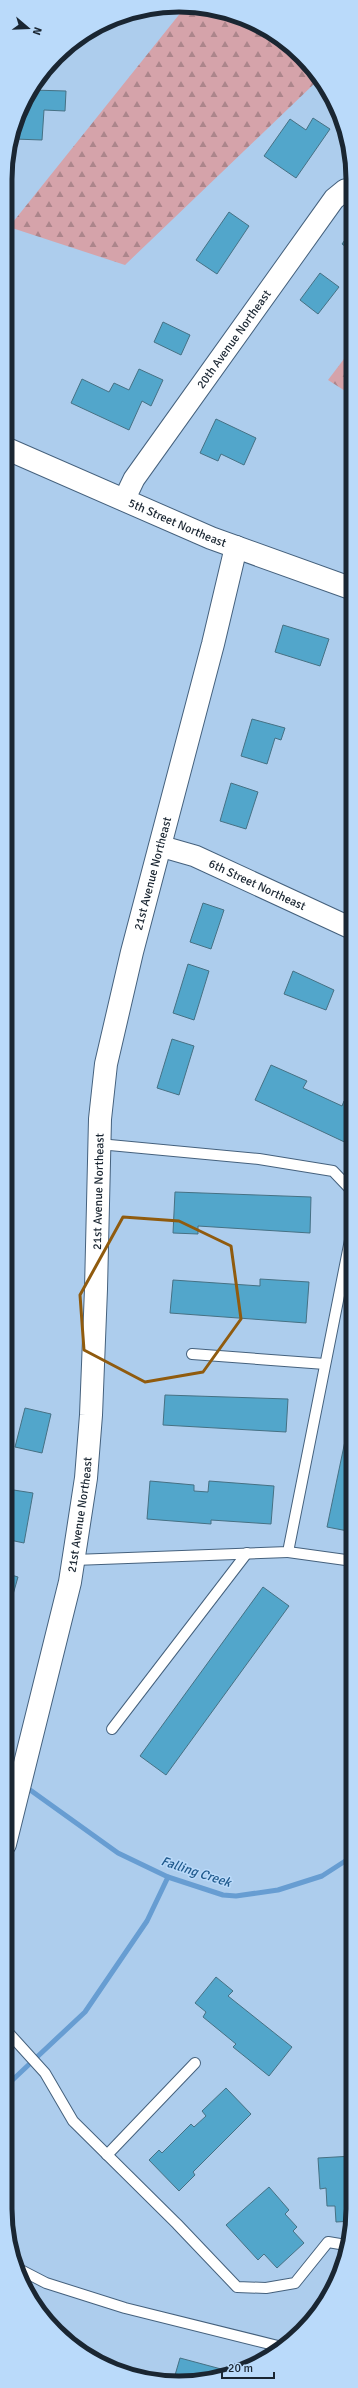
<svg xmlns="http://www.w3.org/2000/svg" width="358" height="2388" font-family="Signika,sans-serif">
<style>
.forest{fill:url(#forest-firs)}
.lines{fill:none;stroke-linecap:round;stroke-linejoin:round}
.stream{stroke:#679dd2;stroke-width:5}
.building{fill:#52a6cb;stroke:#467184}
.service-casing{stroke:#45617d;stroke-width:12}
.minor-casing{stroke:#45617d;stroke-width:23}
.tertiary-casing{stroke:#45617d;stroke-width:24}
.service{stroke:#fff;stroke-width:10}
.minor{stroke:#fff;stroke-width:21}
.tertiary{stroke:#fff;stroke-width:22}
.marked{fill:none;stroke:#905b0e;stroke-width:3;stroke-linejoin:round}
.labels{text-anchor:middle;dominant-baseline:central;stroke-width:3;stroke-linejoin:round;paint-order:stroke}
.street-label{font-size:12px;fill:#1a2632;stroke:#badafa}
.water-label{font-size:13px;font-style:italic;fill:#1f598c;stroke:#badafa}
.rim{fill:none;stroke:#1a2632;stroke-width:5}
</style>
<defs>
<pattern id="forest-firs" width="22" height="20" patternUnits="userSpaceOnUse"><rect width="22" height="20" fill="#d5a3aa"/><path d="M5 1l3.5 6h-7zM16 11l3.5 6h-7z" fill="#ac858b"/></pattern>
</defs>
<rect width="100%" height="100%" fill="#adcded"/>
<g class="forest">
<path d="M191,5l55,13 56,38 29,40 -17,-12 -189,181 -116,-38 177,-221z"/>
<path d="M353,347v49l-25,-16z"/>
</g>
<g class="lines">
<g class="stream">
<path d="M5,1772l11,8"/>
<path d="M26,1787l92,66 50,24 55,18 13,1 42,-6 44,-14 31,-20"/>
<path d="M5,2087l80,-75 62,-91 21,-44"/>
</g>
</g>
<g class="building">
<path d="M32,90l34,1 -1,20 -21,-1 -2,30 -28,-1 9,-37z"/>
<path d="M313,118l17,11 -34,49 -32,-22 26,-37 16,11z"/>
<path d="M229,212l20,14 -32,48 -21,-14z"/>
<path d="M353,229v23l-11,-8z"/>
<path d="M320,273l19,14 -21,27 -18,-14z"/>
<path d="M163,322l27,13 -9,20 -27,-13z"/>
<path d="M5,356l5,2 -5,13z"/>
<path d="M139,369l24,11 -12,26 -9,-5 -13,29 -58,-27 11,-24 27,13 5,-9 15,7z"/>
<path d="M216,419l40,19 -12,27 -23,-11 -3,7 -18,-8z"/>
<path d="M283,625l46,14 -9,27 -45,-14z"/>
<path d="M252,719l33,9 -4,12 -6,-2 -8,26 -26,-8z"/>
<path d="M231,783l27,9 -12,37 -26,-8z"/>
<path d="M203,903l21,7 -13,39 -21,-7z"/>
<path d="M188,964l21,7 -15,49 -21,-7z"/>
<path d="M293,971l41,19 -8,20 -42,-16z"/>
<path d="M172,1039l22,7 -15,49 -22,-7z"/>
<path d="M271,1065l36,16 -4,7 39,18 2,-5 9,4v41l-98,-46z"/>
<path d="M175,1192l136,5 -1,36 -112,-7v8l-25,-1z"/>
<path d="M260,1279l49,3 -3,41 -136,-10 3,-33 87,6z"/>
<path d="M353,1388v24l-5,-1z"/>
<path d="M165,1395l123,4 -2,33 -123,-7z"/>
<path d="M25,1408l26,6 -9,39 -27,-6z"/>
<path d="M345,1441l8,1v90l-26,-5z"/>
<path d="M150,1481l44,4v6l14,1 1,-11 65,5 -3,38 -60,-4v4l-64,-5z"/>
<path d="M7,1489l26,4 -9,50 -19,-4z"/>
<path d="M5,1573l13,4 -12,42h-1z"/>
<path d="M263,1587l26,19 -123,169 -26,-19z"/>
<path d="M353,1600v16l-7,-4z"/>
<path d="M216,1977l17,14 -5,5 64,51 -23,29 -36,-29 3,-3 -33,-27 3,-5 -11,-9z"/>
<path d="M226,2088l25,26 -58,58 2,3 -16,16 -30,-31 10,-10 3,3 29,-29 3,3 12,-11 -4,-5z"/>
<path d="M353,2156v65l-17,1 -1,-16h-8l-1,-18 -6,1 -2,-31z"/>
<path d="M269,2187l20,23 -4,4 12,13 -4,4 11,12 -27,25 -13,-14 -6,6 -32,-35z"/>
<path d="M180,2358l56,15 -63,9z"/>
</g>
<g class="lines">
<g class="service-casing">
<g id="service">
<path d="M99,1144l160,15 74,12 20,21"/>
<path d="M192,1354l133,10"/>
<path d="M288,1552l65,9"/>
<path d="M74,1560l214,-8 65,-327"/>
<path d="M112,1729l135,-176"/>
<path d="M5,2029l40,44 28,48 104,103 60,63 29,1 29,-5 33,-41 18,3"/>
<path d="M107,2155l88,-92"/>
<path d="M17,2268l29,15 79,25 157,39"/>
</g>
</g>
<g class="minor-casing">
<g id="minor">
<path id="s1" d="M124,500l10,-21 200,-280 11,-9 8,4"/>
<path id="s2" d="M160,846l35,10 158,73"/>
</g>
</g>
<g class="tertiary-casing">
<g id="tertiary">
<path id="s3" d="M5,448l206,90 142,51"/>
<path id="s4" d="M5,1844l65,-262 16,-104 5,-63 5,-126 4,-170 6,-55 26,-112 81,-308 23,-97"/>
</g>
</g>
<use href="#service" class="service"/>
<use href="#minor" class="minor"/>
<use href="#tertiary" class="tertiary"/>
</g>
<path class="marked" d="M123,1217l56,4 52,25 10,73 -38,53 -58,10 -61,-32 -4,-55z"/>
<g class="labels">
<g class="street-label">
<text stroke="none"><textPath href="#s1" startOffset="195">20th Avenue Northeast</textPath></text>
<text stroke="none"><textPath href="#s3" startOffset="188">5th Street Northeast</textPath></text>
<text stroke="none"><textPath href="#s4" startOffset="986">21st Avenue Northeast</textPath></text>
<text stroke="none"><textPath href="#s2" startOffset="105">6th Street Northeast</textPath></text>
<text stroke="none"><textPath href="#s4" startOffset="662">21st Avenue Northeast</textPath></text>
<text stroke="none"><textPath href="#s4" startOffset="338">21st Avenue Northeast</textPath></text>
</g>
<g class="water-label">
<text transform="translate(196 1872) rotate(18)">Falling Creek</text>
</g>
</g>
<path d="M0 0H358V2388H0ZM179 12H179A167 167 0 0 1 346 179V2209A167 167 0 0 1 179 2376H179A167 167 0 0 1 12 2209V179A167 167 0 0 1 179 12Z" fill="#badafa" fill-rule="evenodd"/>
<path class="rim" d="M179 12H179A167 167 0 0 1 346 179V2209A167 167 0 0 1 179 2376H179A167 167 0 0 1 12 2209V179A167 167 0 0 1 179 12Z"/>
<g transform="translate(28 28) rotate(109)" stroke="#badafa" stroke-width="3" paint-order="stroke">
<path d="M0-3L7 15L0 10L-7 15Z" fill="#1a2632"/>
<text y="-6" font-size="11" font-weight="bold" text-anchor="middle" fill="#1a2632">N</text>
</g>
<path d="M222 2372v6h52v-6" fill="none" stroke="#1a2632" stroke-width="2"/>
<text x="228" y="2372" font-size="12" fill="#1a2632" stroke="#badafa" stroke-width="3" paint-order="stroke">20 m</text>
</svg>
